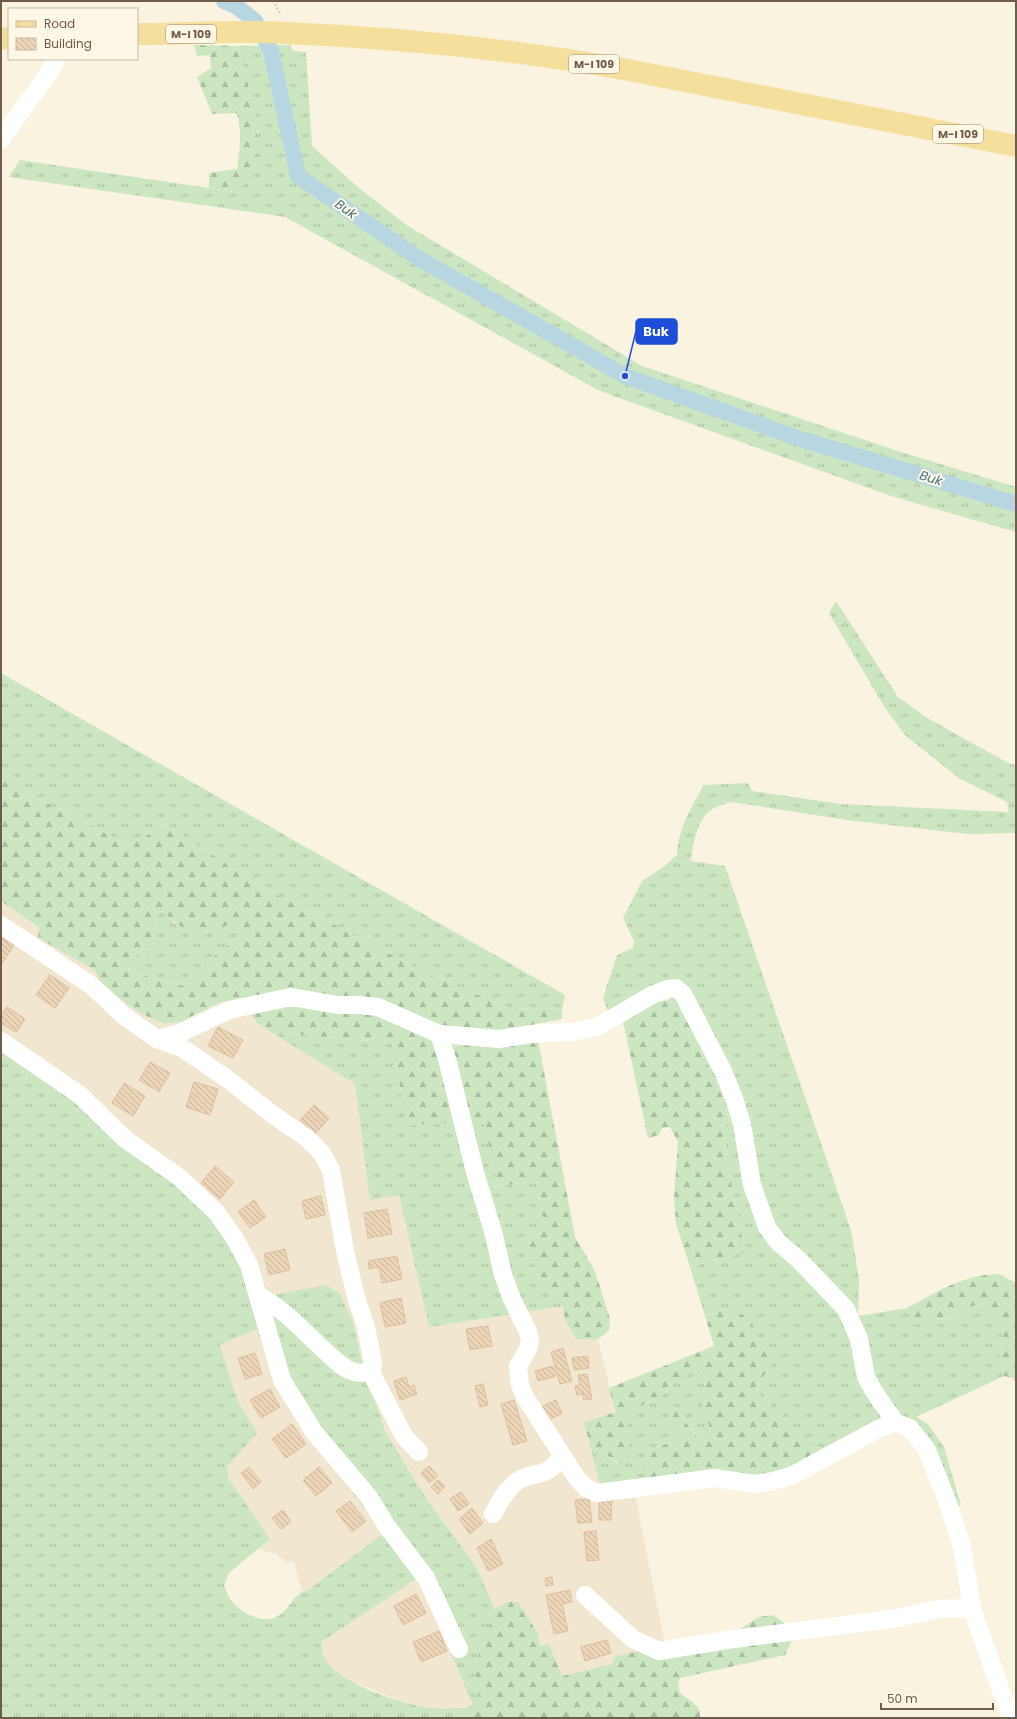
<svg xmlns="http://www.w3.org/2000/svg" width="1017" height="1719" font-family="Poppins,sans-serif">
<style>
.residential{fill:#f1e6cf}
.grass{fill:url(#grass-tufts);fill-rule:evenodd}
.forest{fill:url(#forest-firs);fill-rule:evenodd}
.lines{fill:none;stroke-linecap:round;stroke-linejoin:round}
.canal{stroke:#b7d6e1;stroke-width:16}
.building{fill:url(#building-back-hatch);stroke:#dfbe9c}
.path{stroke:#d1b99e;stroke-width:2.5;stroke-dasharray:1 3;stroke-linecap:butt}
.street{stroke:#fff;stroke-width:18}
.primary{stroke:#f5df9d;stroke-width:22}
.labels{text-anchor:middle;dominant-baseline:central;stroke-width:4;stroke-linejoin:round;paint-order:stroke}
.shield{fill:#fef7e6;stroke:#9a8a79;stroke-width:1}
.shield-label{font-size:11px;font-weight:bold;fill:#6f5c4a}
.water-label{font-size:13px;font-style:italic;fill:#497588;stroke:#fef7e6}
.leader{fill:none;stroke:#1d4ed8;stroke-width:1.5}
.callout-dot{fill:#1d4ed8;stroke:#fef7e6;stroke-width:1.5}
.callout{fill:#1d4ed8;stroke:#1d4ed8;stroke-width:1.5}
.callout-label{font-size:13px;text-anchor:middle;font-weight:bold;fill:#fff}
</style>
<defs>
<pattern id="grass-tufts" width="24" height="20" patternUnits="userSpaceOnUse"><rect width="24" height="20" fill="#cbe6c1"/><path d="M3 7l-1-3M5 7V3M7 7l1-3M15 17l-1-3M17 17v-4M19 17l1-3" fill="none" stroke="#a9be9f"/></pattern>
<pattern id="forest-firs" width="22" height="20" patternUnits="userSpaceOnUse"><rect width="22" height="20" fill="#cbe6c1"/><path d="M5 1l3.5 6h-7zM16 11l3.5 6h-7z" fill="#a9be9f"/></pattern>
<pattern id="building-back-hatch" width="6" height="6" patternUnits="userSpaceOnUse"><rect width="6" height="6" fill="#edd5ba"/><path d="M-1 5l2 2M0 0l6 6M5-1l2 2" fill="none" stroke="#c4b099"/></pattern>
</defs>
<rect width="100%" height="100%" fill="#faf3e0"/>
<g class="residential">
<path d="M1,901l38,28 -1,9 57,32 5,12 28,23 22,13 49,-6 19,-9 23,-5 16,25 98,61 15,115 29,-4 30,132 135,-21 1,14 11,19h22l18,73 -32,10 16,64 32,-7 33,166 -53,19 -50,12 -13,-32 -9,2 -3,-14 -30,-30 -12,7 -18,-41 -53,-73 -39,-64 -24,-74 -8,-35 -100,-23 -252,-250z"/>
<path d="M257,1329l17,50 26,47 71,90 12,19 -75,55 -6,1 -8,-29 -7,1 -11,-9 -17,-5 11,-10 -41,-60 -2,-12 30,-34 -19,-31 -18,-57z"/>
<path d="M416,1579l18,34 24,54 15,38 -6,3h-36l-27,-5 -66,-28 -12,-14 -5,-19z"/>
</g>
<g class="grass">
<path d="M290,45l3,6 13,1 6,94 47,42 49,38 234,140 259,86 115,35v45l-125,-36 -291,-105 -315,-174 -276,-40 11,-17 216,32 22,-59 -10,-49 -11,-38z"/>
<path d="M836,601l62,96 31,22 79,44 8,2v68l-49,1 -120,-14 -116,-18c-5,2 -11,3 -15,5 -19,9 -23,36 -25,54l34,5 126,364 8,50 -1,36 49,-8 5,16 38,-6 8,-2 8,-8 16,-5 8,12 13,12c-2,16 -6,35 1,49l-88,41 12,7 16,23 17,58 -7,2 -21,-57 -51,-33 -3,5 -52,31 -2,-6 -17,1c-10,-10 -16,-23 -25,-33 -8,-9 -18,-14 -26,-24 1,-12 4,-16 15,-21l-10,-27 -8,-9 -2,-13 -28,-12 -19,7 -15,-49 55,-15 -16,-80 -5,-37 5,-17 -7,-22 -27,-58 -16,-32 -10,-6 3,-17 -64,29 -5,-14 14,-43 16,-7 1,-7 -11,-23 19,-37 24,-16 11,-10c1,-27 14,-47 27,-70l44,-2 4,8 89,13 168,8 -2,-10 -47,-23 -55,-44 -20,-27 -56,-95z"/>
<path d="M1,673l564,322 -3,14 -53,-1 -77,-32 -168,-88 -98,-63 -37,20 -128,-65z"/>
<path d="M165,911l9,12 32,8 28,-7 8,11 -23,16 -27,31 -9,4 -51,-14 -4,-4 1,-10 19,-5c8,-12 5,-27 9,-40z"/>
<path d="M271,1032l121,11 15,82 76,-5 16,66 37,-5 10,49 -17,7 11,48 22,12 2,9 -135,21 -30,-132 -29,5 -15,-116z"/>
<path d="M1,1049l73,48 101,83 56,60 22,59 73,-14 14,9 13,28 8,35 24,74 39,64 53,73 18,41 -21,58 5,33 -6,5 -39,-92 -18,-34 -95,63c2,6 2,15 6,20 15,22 77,43 103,46 12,1 25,0 37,0v10h-466zM257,1329l17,50 26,47 71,90 12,18 -75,56c-14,2 -18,19 -30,26 -15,9 -37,-3 -47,-16 -3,-3 -4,-9 -7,-14l5,-13 41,-34 -41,-60 -2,-12 30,-34 -19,-31 -18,-57z"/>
<path d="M694,1371l11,4 -3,35 7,15 2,10 -5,4 -7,-1 -23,-28 9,28 -28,9 -11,35 -14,-3 -32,7 -10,-41 28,18 12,-6 -4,-39 6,-8 31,-15 10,-11z"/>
</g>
<g class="forest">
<path d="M194,45l43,1c10,36 32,94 13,130 -3,6 -10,11 -14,16l-27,-4v-15l28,-4c3,-19 5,-37 0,-56l-25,1 -15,-37 14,-9 -1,-13 -13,1z"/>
<path d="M1,780l128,65 37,-20 98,63 168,88 77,32 53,1v10l-27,5 40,213 20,34 15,48 -1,12 -11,8h-22l-11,-19 -3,-23 -22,-12 -11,-48 17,-7 -10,-49 -37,5 -16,-65 -76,4 -15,-82 -121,-11 -14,-9 -16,-25 -23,5 -38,19 -16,1 -14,-5 -22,-13 -28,-23 -5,-12 -57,-32 1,-10 -38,-27zM164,911c23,28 39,21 70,13l8,11 -23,16 -27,31 -9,4 -51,-14 -4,-3 1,-11 19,-5c8,-12 5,-27 9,-40z"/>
<path d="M669,1000l10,6 16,32 27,58 7,23 -5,17 5,36 16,80 -55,15 -14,-43 -2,-25 4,-57 -8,-15 -8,1 -3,7 -11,3 -25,-117 33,-19z"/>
<path d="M999,1274l17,9v100l-3,-5 -9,-2c-7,-14 -3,-33 -1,-49l-13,-12 -8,-12 -16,5 -8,8 -8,2 -38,6 -5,-16c32,-17 55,-33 92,-34z"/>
<path d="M724,1309h10l18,12c2,12 5,20 17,25l3,24c-11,6 -14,9 -15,21 8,10 18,15 26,24 9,10 15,23 25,33l17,-1 2,6 -48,21 -133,8c-6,-33 13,-36 39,-44l-13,-13 -2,-9 6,-6 22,28 8,1 5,-4 -2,-10 -7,-15 3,-35 -10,-4 -22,13 -10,11 -31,15 -6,8 4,39 -6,6h-5l-29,-18 -6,-23 32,-10 -7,-24 105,-42 -9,-30z"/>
<path d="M507,1602h11l19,30 3,14 9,-2 13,32 50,-12 4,-8 124,-27 19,-12 14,-2 9,6 12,15 -9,19 -105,23c-7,20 11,18 18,30 2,3 2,7 2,10h-233v-10l12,-8 -5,-33 21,-58z"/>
</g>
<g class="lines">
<path class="canal" d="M224,1l12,5 19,15 16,30 27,125 120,82 207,118 172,62 219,66"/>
</g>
<g class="building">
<path d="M1,937l13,8 -13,20z"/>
<path d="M50,975l19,13 -14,20 -19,-13z"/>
<path d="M7,1007l18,12 -9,13 -15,-9v-7z"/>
<path d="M218,1027l25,13 -10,18 -25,-12z"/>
<path d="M150,1062l20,11 -11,19 -20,-12z"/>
<path d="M194,1082l24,7 -8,26 -24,-8z"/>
<path d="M124,1083l21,13 -12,20 -21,-13z"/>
<path d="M314,1105l15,13 -14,16 -15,-14z"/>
<path d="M215,1166l19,16 -14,17 -19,-16z"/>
<path d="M321,1196l4,19 -19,4 -4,-18z"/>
<path d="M254,1200l12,17 -16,11 -12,-16z"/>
<path d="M387,1209l5,25 -24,4 -4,-25z"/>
<path d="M285,1249l5,21 -21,5 -5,-21z"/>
<path d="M397,1256l5,23 -20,4 -3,-16 -10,2 -1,-8z"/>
<path d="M401,1298l5,25 -21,4 -5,-24z"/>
<path d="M488,1326l4,20 -22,4 -4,-21z"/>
<path d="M563,1348l9,33 -12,3 -9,-32z"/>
<path d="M255,1353l7,21 -17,5 -7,-21z"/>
<path d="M588,1356l1,12 -15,2 -2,-12z"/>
<path d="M553,1366l3,10 -18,5 -3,-10z"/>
<path d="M587,1374l5,25 -8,1 -1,-6 -6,1 -2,-9 5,-1 -2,-10z"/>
<path d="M406,1377l3,10 5,-2 3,9 -17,6 -6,-19z"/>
<path d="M483,1384l5,21 -8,2 -5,-21z"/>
<path d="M270,1389l10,18 -19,11 -11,-18z"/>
<path d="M514,1400l13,41 -14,4 -12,-41z"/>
<path d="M556,1400l6,13 -17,9 -6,-14z"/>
<path d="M292,1424l14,20 -20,14 -14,-19z"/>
<path d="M429,1466l9,10 -9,7 -8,-10z"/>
<path d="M249,1467l12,15 -8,7 -12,-16z"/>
<path d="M319,1467l13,16 -16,13 -13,-16z"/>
<path d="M438,1480l7,6 -7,8 -7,-7z"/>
<path d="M461,1492l8,12 -11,7 -8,-12z"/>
<path d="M589,1499l3,23 -14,1 -3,-23z"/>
<path d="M599,1499h13l-1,21h-12z"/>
<path d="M350,1501l16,20 -14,11 -16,-21z"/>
<path d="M472,1508l11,15 -13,11 -11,-15z"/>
<path d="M283,1510l8,12 -10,7 -9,-11z"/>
<path d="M596,1531l3,29 -12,1 -3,-29z"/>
<path d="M491,1539l12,25 -15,7 -11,-23z"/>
<path d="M552,1577l1,8 -7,1 -1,-8z"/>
<path d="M570,1590l2,12 -10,2 6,27 -14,3 -8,-39z"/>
<path d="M416,1594l10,19 -23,12 -9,-19z"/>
<path d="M439,1631l8,20 -26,11 -8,-20z"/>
<path d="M607,1640l4,13 -26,8 -4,-14z"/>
</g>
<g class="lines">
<path class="path" d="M273,1l8,14"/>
<g class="street">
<path d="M1,139l46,-63 9,-17"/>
<path d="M1,925l90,60 33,31 33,23 23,-6 49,-23 62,-13 47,8h22l18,2 61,27 8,25 28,113 19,63 9,40 9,24 16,33 2,7 -2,10 -10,17 2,19 5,12 51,80 10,11 11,5 118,-15 40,6 18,-3 20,-6 85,-46 17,-7 15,6 17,22 21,53 14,44 11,65 35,98 6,8"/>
<path d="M439,1034l60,5 40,-6 35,-1 25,-6 53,-31 15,-6 9,-1 7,6 40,77 12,30 7,23 10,61 15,42 11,15 20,17 48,50 13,30 7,38 7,13 22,32"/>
<path d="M157,1039l25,9 44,30 50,39 31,21 15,15 9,17 14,81 11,46 10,30 7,37 -1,4c-4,5 -14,6 -20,3 -10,-3 -19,-13 -27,-20 -21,-19 -41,-43 -67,-55"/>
<path d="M1,1041l79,54 45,44 54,38 38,36 18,26 14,26 33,115 32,52 55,65 17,28 40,53 33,71"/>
<path d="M370,1371l34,65 15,16"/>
<path d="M493,1514c6,-11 12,-23 22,-31 17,-14 29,-1 47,-27"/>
<path d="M585,1595l48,44 26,12 68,-11 165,-21 46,-10 34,-1"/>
</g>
<g class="primary">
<path d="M137,34c49,0 99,-4 149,-1 113,5 226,16 337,36l393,77"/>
<path d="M1,39l8,-1"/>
</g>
</g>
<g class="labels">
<g class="shield">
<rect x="166" y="25" width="50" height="18" rx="3"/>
<rect x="569" y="55" width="50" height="18" rx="3"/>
<rect x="933" y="125" width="50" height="18" rx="3"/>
</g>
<g class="shield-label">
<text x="191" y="34">M-I 109</text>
<text x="594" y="64">M-I 109</text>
<text x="958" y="134">M-I 109</text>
</g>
<g class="water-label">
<text transform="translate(346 209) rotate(35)">Buk</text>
<text transform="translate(931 478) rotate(17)">Buk</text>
</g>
</g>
<path class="leader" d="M625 376L636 331"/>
<circle class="callout-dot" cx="625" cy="376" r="4"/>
<rect class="callout" x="636" y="319" width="41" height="25" rx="4"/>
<g class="callout-label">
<text x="656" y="336">Buk</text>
</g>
<rect width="1017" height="1719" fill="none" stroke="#6f5c4a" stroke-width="4"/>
<rect x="8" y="8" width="130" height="52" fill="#fef7e6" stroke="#c5b9a8"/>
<rect x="16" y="21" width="20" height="6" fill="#f5df9d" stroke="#c5b9a8"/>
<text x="44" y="28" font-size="12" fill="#6f5c4a">Road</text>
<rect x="16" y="38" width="20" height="12" fill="url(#building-back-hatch)" stroke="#c5b9a8"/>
<text x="44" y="48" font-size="12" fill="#6f5c4a">Building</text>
<path d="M881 1703v6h112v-6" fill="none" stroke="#6f5c4a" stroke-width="2"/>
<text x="887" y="1703" font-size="12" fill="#6f5c4a" stroke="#fef7e6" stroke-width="3" paint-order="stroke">50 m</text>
</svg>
